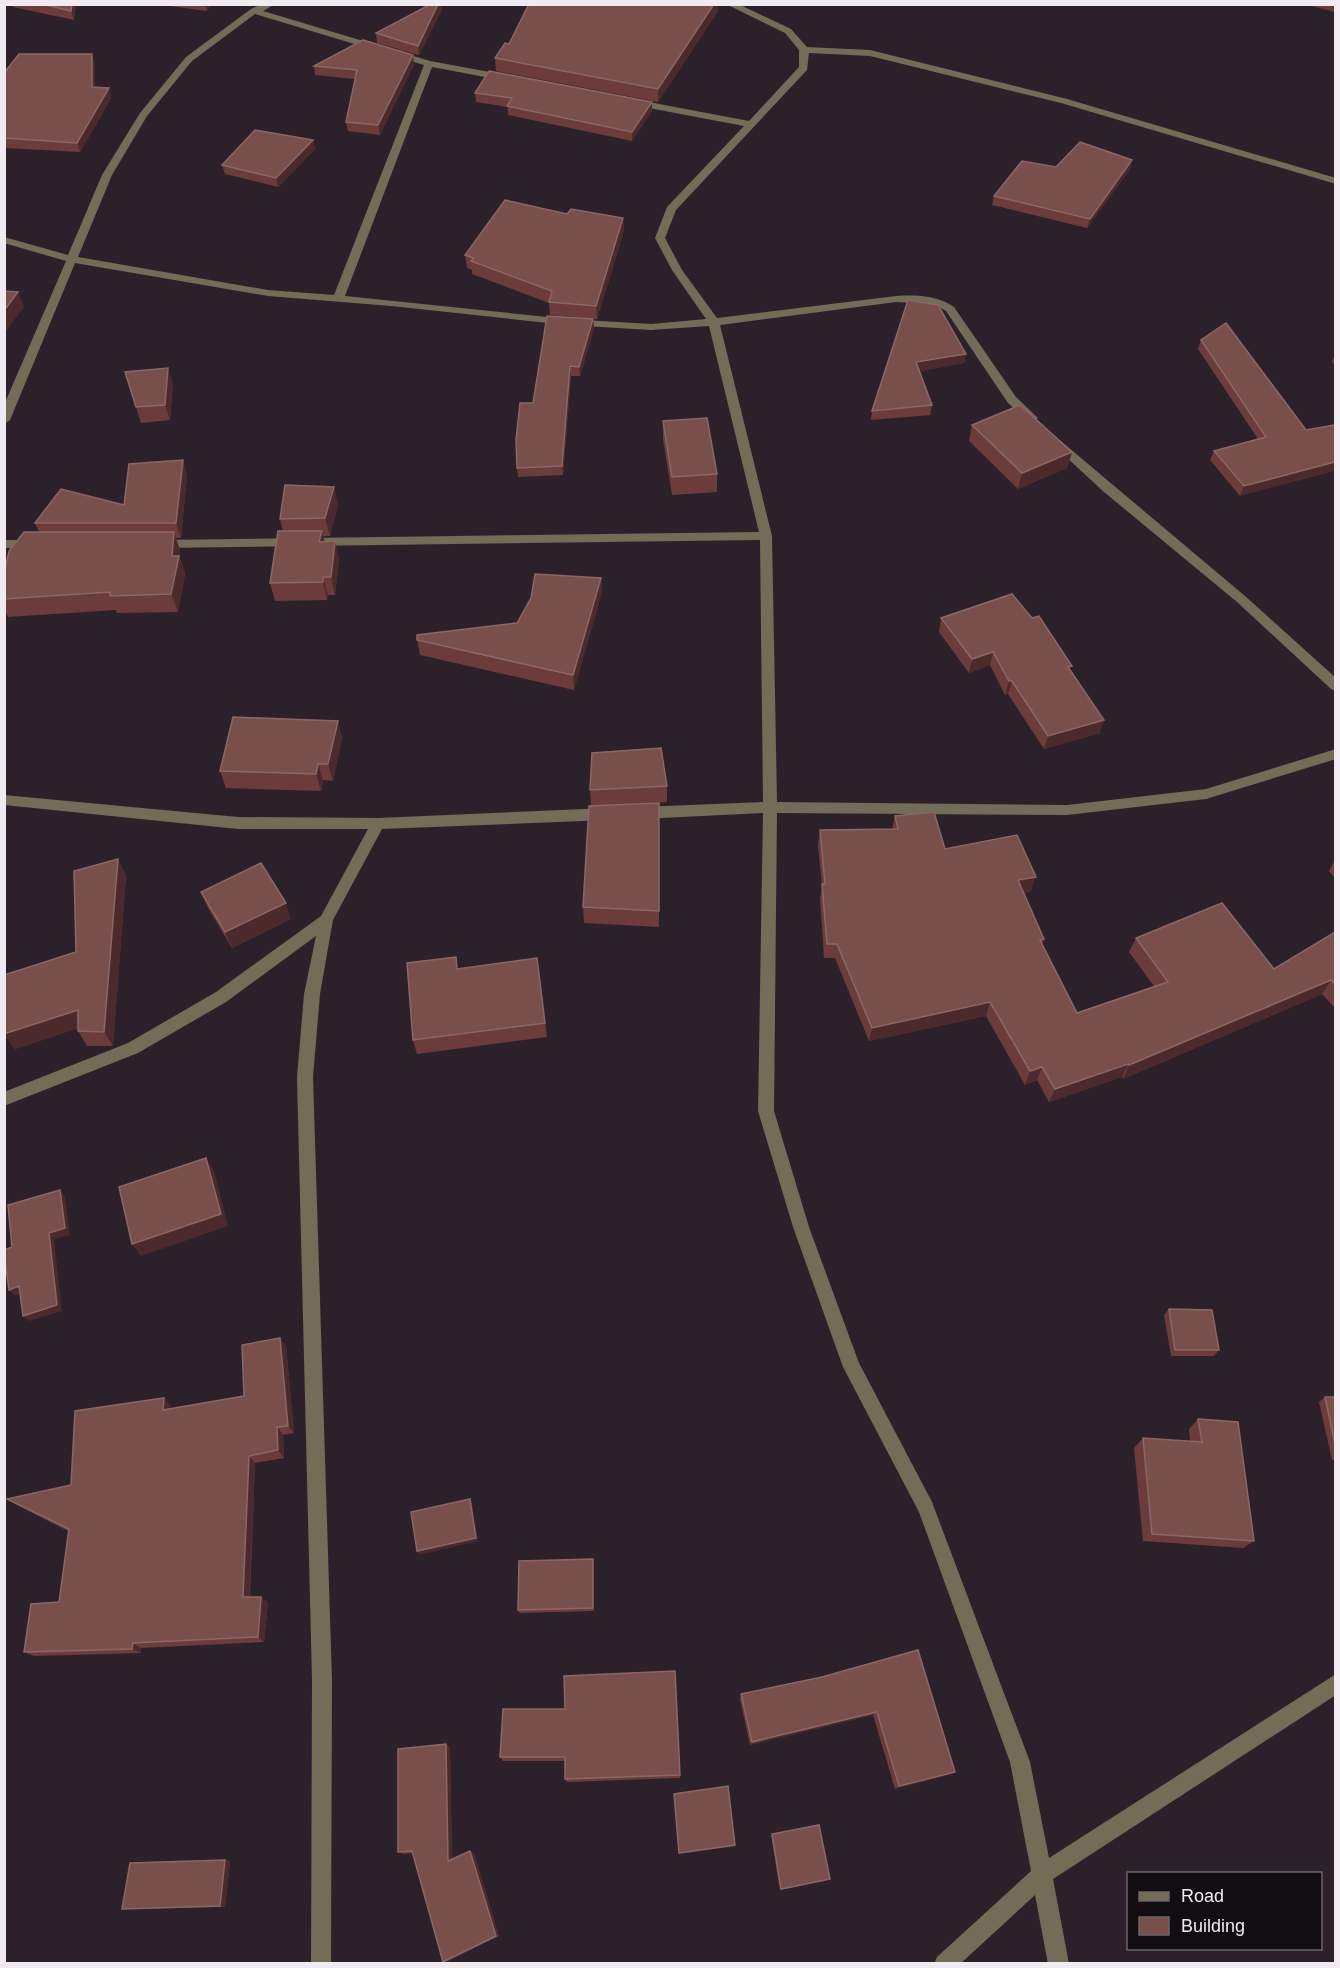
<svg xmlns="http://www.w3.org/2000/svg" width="1340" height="1968" font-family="Helvetica,sans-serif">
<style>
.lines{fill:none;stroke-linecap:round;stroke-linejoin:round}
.minor{fill:#736c57;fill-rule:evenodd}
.wall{fill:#6b3c39}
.shaded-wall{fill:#4c292b}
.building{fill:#794f4c;stroke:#8c6766;stroke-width:1.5}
</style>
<rect width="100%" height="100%" fill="#2c212b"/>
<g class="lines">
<g class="minor">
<path d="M262,4h13l-12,7 167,50 76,14 5,3 -5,3 -74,-14 -87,229 222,23 84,5 55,-5 -34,-49 -17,-32 12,-31 77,-81 -111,-21 -5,-3 5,-3 116,22 50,-54v-17l-14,-17 -59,-29h12l53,25 16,18 63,3 197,49 269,79v6l-275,-81 -191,-47 -61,-3 -2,17 -131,140 -11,28 17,32 35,48 179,-22c21,-1 40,-1 58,11l62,90 22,21 -6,4 -4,-1 -20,-18 -62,-92 -12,-7 -38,-2 -176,23 52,211 5,266 290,3 139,-16 130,-40v10l-130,40 -139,16 -290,-2 -3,298 35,116 50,136 73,139 98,260 19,96 287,-184v21l-283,184 16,85h-21l-13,-69 -75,69h-26l3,-7 94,-86 -21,-109 -91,-250 -76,-145 -50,-140 -35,-116 5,-298 -122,6 -7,-6 7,-6 122,-5 -3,-262 -603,8 -6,-4 6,-4 602,-8 -50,-206 -58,4 -84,-5 -176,-19 -123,-10 -193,-33 -65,157 -6,4v-19l62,-144 -62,-18v-6l64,18 34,-80 38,-62 46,-56 65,-48zM255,14l169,51 -90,230 -66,-5 -190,-33 34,-82 35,-59 45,-55z"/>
<path d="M1056,437l189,159 91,82v13l-5,-2 -94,-87 -133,-110 -52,-48 -2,-3z"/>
<path d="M4,540h30l6,4 -6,4h-30z"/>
<path d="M4,795l234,22 140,1 230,-10 7,6 -7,6 -226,9 -49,91 -13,74 -7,83 19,603 -1,284h-20l1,-284 -15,-603 7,-83 12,-58 -90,66 -88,51 -134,53v-14l124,-49 88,-51 105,-76 47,-87h-130l-234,-24z"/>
</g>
</g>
<g class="wall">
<path d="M12,4h64l-2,16 -61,-13z"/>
<path d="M155,4h56l-4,7z"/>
<path d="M529,4h189v7l-60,91 -162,-31 -1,-13 14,-14z"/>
<path d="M1304,4h31v8z"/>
<path d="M442,9l-23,46 -42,-12 -1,-10z"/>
<path d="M95,63v24l16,11 -31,54 -76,-4v-75z"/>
<path d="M414,64l-34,71 -32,-4 -2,-9 9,-43 -40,-4 -1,-9z"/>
<path d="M475,93l177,18 -20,30 -124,-26v-8l-32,-5z"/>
<path d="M313,140l2,9 -37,38 -53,-13 -3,-9z"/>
<path d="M1056,167l74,2 -43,59 -95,-23 2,-9z"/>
<path d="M567,214l56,4 1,13 -27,88 -47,-4 -1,-12 -77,-29v-4l-5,-2 -2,-13z"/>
<path d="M938,305l28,49 -2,9 -44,8 12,34 -2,10 -59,5 1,-9z"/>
<path d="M593,319l1,10 -14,47h-9l-8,99 -45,2 -1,-9 16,-65z"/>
<path d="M1201,340l105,90 -66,66 -30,-36 4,-9 44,-12 -60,-90z"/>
<path d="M1335,354v11l-3,-3z"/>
<path d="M173,383l-3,37 -29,3 -5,-16z"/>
<path d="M663,421l54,53v18l-45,3 -9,-56z"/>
<path d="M972,425l100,27 -5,16 -49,21 -49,-48z"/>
<path d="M187,475l-6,63h-5l4,12v8l5,16 -7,38 -61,1 -1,-3 -108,7 -4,-8v-35l35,-42 -4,-9 89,-18z"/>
<path d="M334,487l4,18 -8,31h-7l2,6 14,17 -4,36h-7l-1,5 -52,1 -5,-18 13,-52 -3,-12z"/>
<path d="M601,578l1,14 -28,98 -154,-35 -3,-15 100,-17z"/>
<path d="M941,618l129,52 30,63 -56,16 -36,-55 -3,1 -15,-30 -21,8 -30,-41z"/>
<path d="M338,721l4,17 -9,43 -10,-1 -2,11 -95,-3 -6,-17z"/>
<path d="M667,786v16l-31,2 23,-1v124l-75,-4 -1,-16 8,-101 -1,-16z"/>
<path d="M895,816l50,33 86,42 -7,2 20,46 -2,5 35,69 77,-27 -25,-34 7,-14 138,31 61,-37v76l-13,-14 -199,85 -1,-2 -73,25 -12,-22 -12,5 -39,-69 -117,25 -34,-83h-11l-4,-60 2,-12 -4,-41 2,-15 72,-1z"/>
<path d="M1335,860v18l-6,-7z"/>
<path d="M126,875l-13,171h-26l-9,-15v-3l-63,21 -11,-15 72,-82z"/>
<path d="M201,892l90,27 -59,29 -24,-40z"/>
<path d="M537,958l10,79 -130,17 -4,-14z"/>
<path d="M1169,1309l50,41 -5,6h-43l-7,-41z"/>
<path d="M286,1346l8,87 -11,2 1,23 -29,5 -5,134 18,5 -4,40 -123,6v5l-107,3 -10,-4 35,-50 9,-71 -51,-26 -10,-6 64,-14 100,-79v3l73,-13z"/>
<path d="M1325,1397h10v63h-3l-13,-58z"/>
<path d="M1198,1419l56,122 -11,7 -100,-7 -9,-93 9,-10 47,3 -1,-12z"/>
<path d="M594,1563v48l-74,2 -2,-3z"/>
<path d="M918,1650l33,124 -56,15 -22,-74 -123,30 -10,-46 1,-5 81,-17z"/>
<path d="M503,1709l177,66v3l-113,4 -2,-3v-18h-62l-3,-4z"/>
<path d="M446,1744l4,4 2,111 22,-6 25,83 -51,25 -36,-108 -8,1 -6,-2z"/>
<path d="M674,1794l61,51v1l-56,8z"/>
<path d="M772,1834l57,46 -49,10 -9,-55z"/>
<path d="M225,1860l5,1 -5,46 -103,2z"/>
</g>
<g class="shaded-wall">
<path d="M72,4h4l-2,16 -3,-9z"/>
<path d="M205,4h6l-4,7z"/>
<path d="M438,4h4v5l-23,46 -1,-9z"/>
<path d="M714,4h4v7l-60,91v-13z"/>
<path d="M92,54l3,9v34l-3,-10z"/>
<path d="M413,55l1,9 -34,71 -2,-10z"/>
<path d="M109,88l2,10 -31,54 -3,-9z"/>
<path d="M652,102v9l-20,30v-9z"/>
<path d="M313,140l2,9 -37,38 -2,-9z"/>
<path d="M1132,160l-2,9 -43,59 3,-9z"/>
<path d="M623,218l1,13 -27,88 -1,-13z"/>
<path d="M18,292l6,15 -20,27v-23z"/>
<path d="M593,319l1,10 -14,47 -1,-9z"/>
<path d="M966,354l-2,9 -49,9 1,-10z"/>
<path d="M570,366l1,10 -8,99 -1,-9z"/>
<path d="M168,368l5,15 -3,37 -5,-15z"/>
<path d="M1072,452l-5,16 -49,21 4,-16z"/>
<path d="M183,460l4,15 -6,63 -5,-15z"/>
<path d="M1335,462v9l-95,25 4,-10z"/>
<path d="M334,487l4,18 -8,31 -5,-18z"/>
<path d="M322,531l4,18 -7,-7z"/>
<path d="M174,532l6,18v8l5,16 -7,38 -7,-18 1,-38z"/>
<path d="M335,541l4,18 -4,36 -4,-18z"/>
<path d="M323,577l5,18 -1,5 -4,-18z"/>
<path d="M601,578l1,14 -28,98 -1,-15z"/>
<path d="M993,652l-3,13 -21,8 3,-14z"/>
<path d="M1009,681h3l-4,13 -3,1z"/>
<path d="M1104,720l-4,13 -56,16 4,-13z"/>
<path d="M338,721l4,17 -9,43 -5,-17z"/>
<path d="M318,764l5,16 -2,11 -5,-17z"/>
<path d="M118,859l8,16 -13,171 -9,-14z"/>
<path d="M1036,877l-5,14 -18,4 5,-15z"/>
<path d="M286,903l5,16 -59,29 -7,-16z"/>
<path d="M1331,980l-9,14 -199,85 6,-14z"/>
<path d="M990,1002l-4,14 -117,25 3,-13z"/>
<path d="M78,1010l9,15 -72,24 -11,-15z"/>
<path d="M1128,1064l-6,13 -73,25 6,-13z"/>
<path d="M1042,1067l-5,13 -12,5 5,-14z"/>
<path d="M206,1158l8,13 14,55 -87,30 -9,-12z"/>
<path d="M60,1190l5,7 5,38 -16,4 8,72 -33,10 -6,-5z"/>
<path d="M19,1286l6,6 -10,4 -6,-6z"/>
<path d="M280,1338l6,8 8,87 -6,-7z"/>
<path d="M164,1398l7,8 -1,12 -7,-8z"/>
<path d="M277,1427l6,8 1,23 -6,-8z"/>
<path d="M249,1456l6,7 -6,140 -6,-6z"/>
<path d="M470,1499l2,4 6,38 -59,14 -2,-4z"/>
<path d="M593,1559l1,4v48l-1,-3z"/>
<path d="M261,1597l7,5 -4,40 -6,-5z"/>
<path d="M133,1643l8,5v5l-9,-4z"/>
<path d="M877,1712l-4,3 -123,30 2,-3z"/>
<path d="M446,1744l4,4 2,114 -4,-1z"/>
<path d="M955,1772l-4,2 -56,15 4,-3z"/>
<path d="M470,1851l4,2 25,83 -51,25 -5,1z"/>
<path d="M225,1860l5,1 -5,46 -5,-1z"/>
</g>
<g class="building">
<path d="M42,4h30l-1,7z"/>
<path d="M431,4h7l-20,42 -42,-13z"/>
<path d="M529,4h185l-56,85 -163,-31 10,-15 4,1z"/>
<path d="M363,40l50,15 -35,70 -32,-3 11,-52 -43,-4z"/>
<path d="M19,54h73v33l17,1 -32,55 -73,-5v-65z"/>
<path d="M489,71l163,31 -20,30 -125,-26 5,-8 -37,-5z"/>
<path d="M255,130l58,10 -37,38 -54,-13z"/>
<path d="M1080,142l52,18 -42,59 -96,-23 28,-35 34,6z"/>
<path d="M505,200l62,14 4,-5 52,9 -27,88 -47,-4 3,-11 -81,-30 3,-3 -9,-3z"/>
<path d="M4,291l14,1 -14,19z"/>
<path d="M908,300l30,5 28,49 -50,8 16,43 -60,6z"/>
<path d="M547,316l46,3 -14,48 -9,-1 -8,100 -45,2 -1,-28 4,-37h13z"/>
<path d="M1226,323l80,107 29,-5v37l-91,24 -30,-35 52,-14 -65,-97z"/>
<path d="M168,368l-3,37 -29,2 -11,-35z"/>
<path d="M1020,405l52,47 -50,21 -50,-48z"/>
<path d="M707,418l10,56 -45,3 -9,-56z"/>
<path d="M183,460l-7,63h-141l26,-34 63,16 5,-41z"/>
<path d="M285,485l49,2 -9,31 -45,1z"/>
<path d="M278,531h44l-3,11 16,-1 -4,36h-8v5l-53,1z"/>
<path d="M24,532h150l-2,24h7l-8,38 -61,2v-4l-106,7v-25l5,-23z"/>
<path d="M535,574l66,4 -28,97 -156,-35v-5l100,-12 14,-25z"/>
<path d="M1012,594l20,24 7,-2 33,50 -4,1 36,53 -56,16 -36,-55h-3l-16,-29 -21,7 -31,-41z"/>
<path d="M233,717l105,4 -10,43h-10l-2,10 -96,-3z"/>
<path d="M661,748l6,38 -77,4 2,-37z"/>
<path d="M659,803v108l-76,-4 6,-101z"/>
<path d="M934,812l11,37 72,-14 19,42 -18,3 26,59 -4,1 37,73 91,-31 -32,-44 86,-35 52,66 61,-37v52l-4,-4 -202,85 -1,-1 -73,25 -13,-22 -12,4 -40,-69 -118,26 -35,-84h-10l-5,-60h3l-5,-54 78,-1 -3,-13z"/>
<path d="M118,859l-14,173 -26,-1v-21l-74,24v-59l72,-23 -2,-81z"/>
<path d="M261,863l25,40 -61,29 -24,-40z"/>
<path d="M456,957l1,12 80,-11 8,65 -132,17 -6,-77z"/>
<path d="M206,1158l15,56 -89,30 -13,-57z"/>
<path d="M60,1190l5,38 -16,5 8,72 -34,11 -4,-30 -10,4 -5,-36v-4l8,-3 -4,-42z"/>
<path d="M1169,1309l43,1 7,40h-44z"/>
<path d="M280,1338l8,88 -11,1 1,23 -29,6 -6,141h18l-3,40 -125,6 -1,6 -108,3 7,-48 28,-2 10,-73 -62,-30 64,-14 4,-74 89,-13 -1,12 81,-14 -2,-51z"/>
<path d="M1325,1397h10v47z"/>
<path d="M1198,1419l40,3 16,119 -102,-7 -9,-96 59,4z"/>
<path d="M470,1499l6,39 -59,13 -6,-39z"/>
<path d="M593,1559v49l-75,2 1,-49z"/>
<path d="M918,1650l37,122 -56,14 -22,-74 -125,30 -11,-48 81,-17z"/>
<path d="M675,1671l5,104 -115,4v-22h-65l3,-48h62l-1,-33z"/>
<path d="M446,1744l2,117 22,-10 26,85 -53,26 -31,-111 -14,1v-103z"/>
<path d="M728,1786l7,59 -56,8 -5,-59z"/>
<path d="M819,1825l11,54 -49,10 -9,-55z"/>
<path d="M225,1860l-5,46 -98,3 8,-46z"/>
</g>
<rect width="1340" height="1968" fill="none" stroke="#f1eaf0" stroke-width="12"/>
<rect x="1127" y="1872" width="195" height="78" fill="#110d11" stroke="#6b656a" stroke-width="1.5"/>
<rect x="1139" y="1892" width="30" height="9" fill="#736c57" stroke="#6b656a" stroke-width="1.5"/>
<text x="1181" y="1902" font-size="18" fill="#f1eaf0">Road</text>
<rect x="1139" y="1917" width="30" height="18" fill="#794f4c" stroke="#6b656a" stroke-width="1.5"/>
<text x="1181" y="1932" font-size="18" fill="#f1eaf0">Building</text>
</svg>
